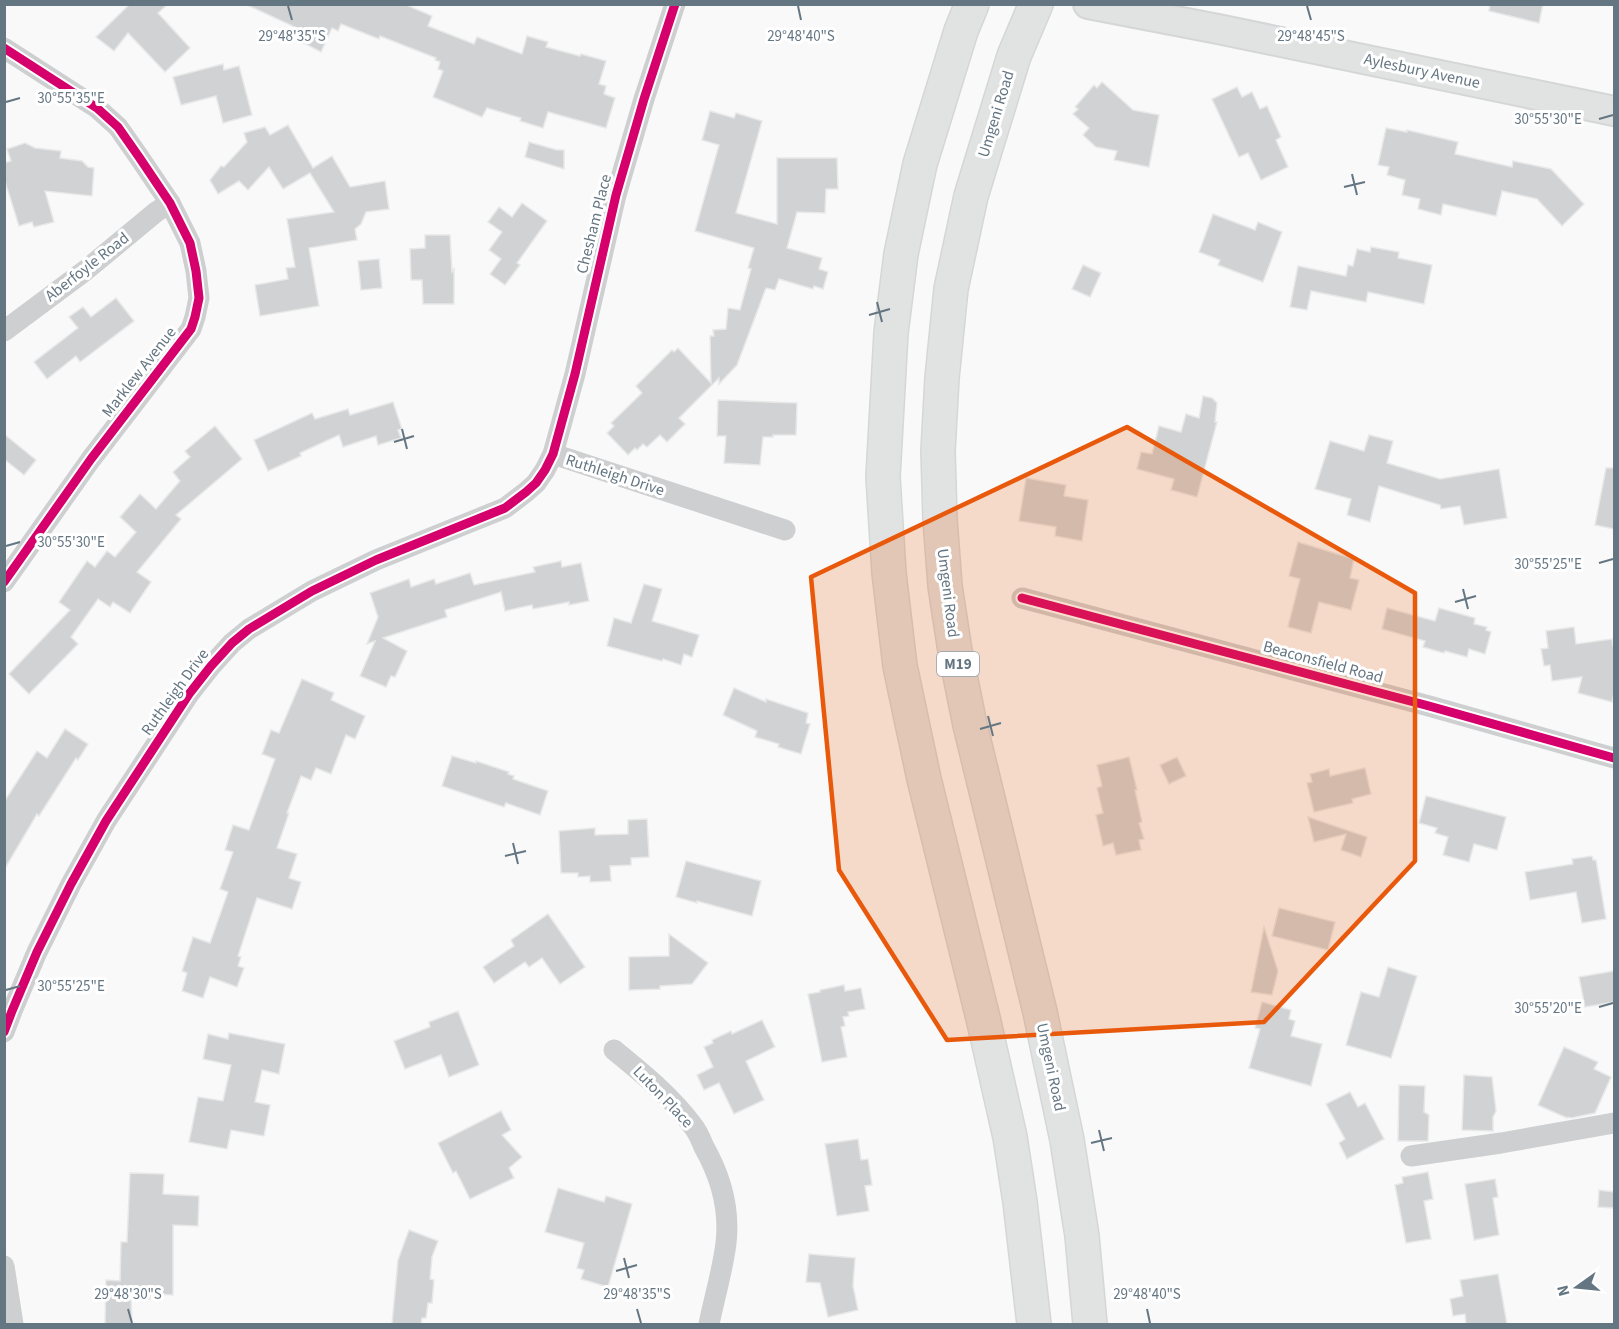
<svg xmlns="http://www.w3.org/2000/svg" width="1619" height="1329" font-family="'Source Sans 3',sans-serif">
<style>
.building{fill:#d0d2d3;stroke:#e8e8e8;stroke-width:1.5}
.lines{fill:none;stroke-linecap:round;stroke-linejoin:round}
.secondary-casing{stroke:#d5d6d7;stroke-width:32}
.highway-casing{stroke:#d5d6d6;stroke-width:36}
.street{stroke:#cecfd0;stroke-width:21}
.secondary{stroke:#e1e2e2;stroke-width:28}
.highway{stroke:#e1e2e2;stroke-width:33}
.cycleway-casing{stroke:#fff;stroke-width:13}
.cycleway{stroke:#d6006c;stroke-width:9}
.marked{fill:#e8590c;fill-opacity:0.2;stroke:#e8590c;stroke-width:4.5;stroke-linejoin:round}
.ticks{fill:none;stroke:#657683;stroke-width:2}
.labels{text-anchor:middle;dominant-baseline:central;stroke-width:6;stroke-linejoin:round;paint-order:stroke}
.shield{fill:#fff;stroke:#939fa8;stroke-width:1.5}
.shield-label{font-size:15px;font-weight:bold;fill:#657683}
.street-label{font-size:16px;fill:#657683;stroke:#fff}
.ticks-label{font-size:15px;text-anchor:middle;fill:#657683;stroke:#fff;stroke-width:6;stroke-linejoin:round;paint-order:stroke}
</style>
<rect width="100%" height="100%" fill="#f9f9f9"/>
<g class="building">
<path d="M130,4h38l-10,9 32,35 -25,24 -37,-39 -14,18 -18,-14z"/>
<path d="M245,4h159l28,12 -4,10 46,18 3,-7 45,17 5,-18 21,6 -2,5 34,9 1,-2 25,7 -7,23 7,2 -2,8 11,4 -9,30 -58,-16 -5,16 -23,-7 1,-3 -34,-10 -5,9 -49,-20 10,-26 -5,-2 2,-7 -5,-2 1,-2 -56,-22 -1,3 -38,-15 -3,7 -6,-3 -11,24 -31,-16 5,-9z"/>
<path d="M1490,4h53l-4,19 -50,-12z"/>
<path d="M223,64l1,6 15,-4 13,49 -29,8 -7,-27 -35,9 -8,-28z"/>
<path d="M1102,82l31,28 26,5 -10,52 -35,-7 3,-9 -21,-4 -13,-12 6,-7 -16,-14 5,-5 -3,-2 19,-22 3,3z"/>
<path d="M1237,87l5,10 10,-5 8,17 7,-3 14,31 -5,3 12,27 -27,13 -13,-27 -9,4 -27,-58z"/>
<path d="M710,111l24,7 2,-5 26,8 -26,92 41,11v-66h60l1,31h-12l-1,24 -28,-1 -10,36 35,10 -3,11 9,3 -5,17 -9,-3 -1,3 -34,-10 -4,11 -9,-2 -29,77 -18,19v-6l-40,40 6,6 -18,18 -7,-7 -13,12 -4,-3 -6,6 -2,-2 -7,7 -21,-22 7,-7 -3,-3 31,-30 -6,-7 36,-36 2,2 4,-4 33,35 -1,-47h4l-1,-6 13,-1 2,-21 12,2 11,-41 -3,-1 6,-20 -59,-17 24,-86 -17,-5z"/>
<path d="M288,125l25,43 19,-12 18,31 35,-6 4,28 -23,3 -5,12 -6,5 2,11 -48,8 10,58 -59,10 -5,-31 33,-6 -2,-11 9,-1 -8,-48 47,-7 -24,-39 -27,16 -14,-22 -21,23 -9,-9 -21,13 -8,-14 11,-14 3,1 23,-25 -3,-9 21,-6 5,8z"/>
<path d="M1386,128l21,4v-2l51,12 -3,12 57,13 1,-6 38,8 33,35 -22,22 -25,-27 -35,-8 -6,25 -53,-12 -2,11 -23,-6 2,-10 -18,-4 3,-15 -18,-5 2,-8 -11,-2z"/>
<path d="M529,142l28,8h7v19l-39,-12z"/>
<path d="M25,143l10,5 26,3 -1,7 22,3 6,6 6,1 -2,28 -47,-5 9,31 -20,5 -2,-5 -13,4 -15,-48v-15l7,-2 -4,-12z"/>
<path d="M522,203l25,18 -30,42 3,2 -15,20 -15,-11 11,-15 -12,-9 13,-18 -14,-10 11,-15 13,10z"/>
<path d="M1213,214l42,16 3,-8 24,10 -19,50 -45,-17 2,-5 -21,-8z"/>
<path d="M425,235h25l2,37 2,-3v35h-31l-1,-24h-11l-1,-31 15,-1z"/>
<path d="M1371,247l28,5 -1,6 34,7 -8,39 -56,-12 -2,10 -55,-11 -4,19 -17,-3 8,-41 48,10 2,-11 5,1 4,-17 13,3z"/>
<path d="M379,259l3,29 -21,2 -3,-29z"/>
<path d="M1083,265l18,8 -11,24 -18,-8z"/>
<path d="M116,298l18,23 -54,41 -4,-6 -29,23 -13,-17 44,-34 -9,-11 14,-10 8,10z"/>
<path d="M1203,396l9,2 5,5 -2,19h2l-20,75 -26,-7 3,-11 -37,-10 4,-17 11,2 7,-28 22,6 5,-18 13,4z"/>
<path d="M718,400l79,3 -1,32h-23v2h-10l-3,28 -36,-2 2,-27h-9z"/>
<path d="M393,402l9,27 -4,1 3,8 -23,7 -2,-9 -33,11 -4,-12 -39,18 1,3 -33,15 -14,-31 58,-27 3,6 33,-10 2,6z"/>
<path d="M215,426l27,33 -66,56 5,4 -44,53 14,10 -21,31 -17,-11 -3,5 -12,-8 -27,38 7,7 -49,50 -20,-20 61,-64 -11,-8 28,-41 8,6 12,-16 8,6 21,-25 -16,-15 20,-23 16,15 24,-28 -7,-9 17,-15 -5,-6z"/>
<path d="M4,434l32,26 -12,15 -20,-16z"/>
<path d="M1369,435l24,6 -6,22 53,16 59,-10 8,49 -43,7 -4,-19 -19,3 -1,-4 -61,-19 -9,36 -23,-7 4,-16 -36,-10 15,-48 34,10z"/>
<path d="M1606,468h8v61l-19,-4z"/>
<path d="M1026,478l40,7 -2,11 24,4 -6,41 -27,-5 1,-9 -37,-6z"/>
<path d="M1298,542l56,17 -4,19 9,2 -8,30 -32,-8 -8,31 -23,-6 12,-48 -11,-3z"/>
<path d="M561,561l1,6 19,-4 8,38 -20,4v-3l-36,7 -1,-4 -27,6 -4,-19 -56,18 2,7 -64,21 24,13 -12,26 -4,-1 -5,11 -26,-11 15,-35 -8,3 11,-27 -8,-24 39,-14 2,8 23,-8 2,5 34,-11 4,12 61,-13 -2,-5z"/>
<path d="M644,584l18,5 -10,32 47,14 -7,22 -8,-3 -3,11 -18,-6 -1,2 -55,-15 7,-28 17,5z"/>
<path d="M1387,608l48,13 4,-13 36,10 -1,6 13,3 -1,3 5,2 -6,22 -16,-5 -2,8 -22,-6 -1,2 -21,-6 2,-6 -43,-12z"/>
<path d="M1574,627l2,17 36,-5 1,7h1v47l-2,9 -34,-9 4,-16 -30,4 -2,-16 -6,1 -3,-17 7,-1 -2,-17z"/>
<path d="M302,679l32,14 -3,7 34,16 -10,23 -9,-4 -15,39 -15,-6 -5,12 -10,-4 -14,37h2l-12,35 20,6 -8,24 12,4 -9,27 -35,-11 -19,58 3,1 -3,9 6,2 -7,19 -27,-10 -7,21 -21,-7 5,-18 -5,-2 11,-34 17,6 18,-51 -8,-3 13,-37 -8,-2 8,-25 16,5 26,-71 -13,-5 9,-24 8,3z"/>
<path d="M734,688l32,14v-3l42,14 -2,10 4,1 -9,30 -23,-7 1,-3 -24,-7 2,-6 -34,-16z"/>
<path d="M65,729l23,15 -10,16 -2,-2 -37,58 -2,-2 -33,56v-68l33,-51 10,7z"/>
<path d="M452,756l24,7v-2l33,11 -1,2 6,2 -1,3 35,12 -8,24 -34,-12 -2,4 -62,-21z"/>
<path d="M1129,757l8,33h-2l7,32 -3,1 5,16 -5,1 2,10 -25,5 -3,-12 -10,3 -7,-31 7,-2 -6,-25 5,-2 -5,-21z"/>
<path d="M1177,757l9,19 -17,8 -9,-19z"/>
<path d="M1365,768l6,26 -19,5 1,4 -39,9 -7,-29 5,-1 -2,-8 19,-5 1,7z"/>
<path d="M1426,796l80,21 -9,33 -23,-6 -5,18 -26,-7 5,-18 -13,-4 2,-5 -18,-5z"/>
<path d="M1308,817l59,20 -6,20 -20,-7 5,-16 -32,8z"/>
<path d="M647,819l2,38 -18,1v7l-21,1 1,15 -21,1v-6l-12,1v-4h-17l-2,-42 36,-3v7l33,-1v-14z"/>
<path d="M1592,856l1,4h3l10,59 -24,4 -6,-31 -46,8 -5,-28 48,-8 -1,-5z"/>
<path d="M686,861l75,20 -9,35 -55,-15v2l-21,-6z"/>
<path d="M1279,908l56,14 -7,28 -56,-14z"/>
<path d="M548,914l37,53 -25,17 -18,-26 -13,9 -4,-5 -31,21 -11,-16 31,-21 -3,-6z"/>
<path d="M1264,927l14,44 -6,24 -21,-3z"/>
<path d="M669,934l39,29 -16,21 -32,2v3l-31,1v-33l40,-1z"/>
<path d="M1388,967l29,9 -26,82 -45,-13 15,-53 18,5z"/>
<path d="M1614,971v31l-29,5 -6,-30z"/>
<path d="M844,985l1,6 16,-3 4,21 -17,3 1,4 -6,1 2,9 -4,1 6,30 -25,5 -14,-68 12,-2v-2z"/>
<path d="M1262,1002l29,8 -2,9 6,2 -4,15 31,8 -11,42 -62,-18 11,-39 -5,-1z"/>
<path d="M458,1011l21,54 -30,12 -8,-22 -36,14 -11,-28 36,-14 -1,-5z"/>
<path d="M762,1020l13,27 -29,14 18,39 -30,14 -15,-31 -15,7 -7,-15 16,-8 -9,-20 9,-4 -1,-3 19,-9 1,3z"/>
<path d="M229,1033l56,11 -6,30 -17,-4 -7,32 15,3 -6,31 -33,-6 -4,19 -38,-7 9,-45 25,4 8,-36 -28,-6 5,-25 20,5z"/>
<path d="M1564,1047l34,15 -4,7 17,8 -16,36 -24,5 -3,-1 -1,1 -29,-13z"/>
<path d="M1464,1075l28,2 4,34 -3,6v14l-31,-1z"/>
<path d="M1399,1085l26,1 -1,26 5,3 -1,26h-30z"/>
<path d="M1350,1092l8,15 7,-4 19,36 -37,20 -8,-16 6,-4 -19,-35z"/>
<path d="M501,1111l10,19 -9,5 20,22 -13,11 5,10 -44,21 -14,-28 -3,2 -15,-30z"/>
<path d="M858,1139l3,21 7,-1 4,26 -7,1 4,25 -32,5 -12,-72z"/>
<path d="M1428,1172l5,27 -9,2 7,38 -25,4 -11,-58 8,-2 -1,-6z"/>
<path d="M130,1173l34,1 -1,20 36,2 -1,30 -25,-1v70l-23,-1v5h-19l1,25h-27l1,-44 14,1 1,-39h6z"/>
<path d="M1495,1179l3,18 -5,1 6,37 -25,5 -9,-56z"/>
<path d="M558,1188l46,14 2,-6 26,8 -24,83 -27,-8 3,-9 -7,-2 7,-25 -39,-11z"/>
<path d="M1599,1190l15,2v16l-16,-1z"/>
<path d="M409,1230l29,11 -6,16 -2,22 4,1 -2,23h-4l-2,15h-4l-1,6h-29l6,-64z"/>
<path d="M809,1254l46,4 -2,28 5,24 -30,7 -8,-34 -14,-1z"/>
<path d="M1498,1274l9,50h-41l-1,-10 -12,2 -3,-17 13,-3 -3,-16z"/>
</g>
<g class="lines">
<g class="secondary-casing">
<path id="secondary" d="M1088,4l130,25 396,82"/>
</g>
<g class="highway-casing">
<g id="highway">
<path d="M972,4l-11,27 -41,133 -19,90 -10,79 -8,144 6,96 11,93 24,113 59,239 27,119 10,65 14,122"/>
<path d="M1036,4l-22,52 -43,140 -20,93 -9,89 -4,73 2,68 5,67 10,65 15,74 70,287 27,128 15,96 8,88"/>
</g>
</g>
<g class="street">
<path d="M4,48l93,60 21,19 21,30 31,46 20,40 6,28 3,27 -4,19 -4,12 -100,130 -87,123"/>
<path d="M4,331l82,-61 70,-58 14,-9"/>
<path d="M553,454l232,76"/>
<path d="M1022,598l407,108 185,52"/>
<path d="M4,1032l8,-21 25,-59 34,-68 35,-63 83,-127 22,-28 21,-23 17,-14 63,-38 64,-31 129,-52 21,-16 10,-9 9,-13 8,-16 22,-80 41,-179 28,-96 31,-95"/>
<path d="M614,1050c27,22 58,47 79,76 5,6 8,14 11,21 17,30 26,61 22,96 -3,26 -12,56 -17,81"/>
<path d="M1411,1156l90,-13 113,-20"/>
<path d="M4,1266l9,58"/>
</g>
<use href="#secondary" class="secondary"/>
<use href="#highway" class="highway"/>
<g class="cycleway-casing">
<g id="cycleway">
<path d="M4,48l93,60 21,19 21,30 31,46 20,40 6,28 3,27 -4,19 -4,12 -100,130 -87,123"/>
<path d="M1022,598l407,108 185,52"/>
<path d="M4,1032l8,-21 25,-59 34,-68 35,-63 83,-127 22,-28 21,-23 17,-14 63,-38 64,-31 129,-52 21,-16 10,-9 9,-13 8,-16 22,-80 41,-179 28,-96 31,-95"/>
</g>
</g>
<use href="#cycleway" class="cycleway"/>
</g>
<path class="marked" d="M1127,427l288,166v268l-151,161 -317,18 -108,-170 -28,-293z"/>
<path class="ticks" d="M288,6l4,14M798,6l3,14M1307,6l4,14M6,102l14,-4M1599,119l14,-4M1352,174l5,21M1344,187l21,-5M877,302l5,20M869,315l21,-6M402,429l5,20M394,442l20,-6M6,546l14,-4M1599,563l14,-4M1463,589l5,20M1455,602l21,-6M988,716l5,20M980,729l21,-6M513,843l5,21M505,856l21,-5M6,990l14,-4M1599,1007l14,-4M1099,1130l5,21M1091,1143l21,-5M624,1258l5,20M616,1271l21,-6M128,1309l4,14M637,1309l4,14M1147,1309l3,14"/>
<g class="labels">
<rect class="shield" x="937" y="652" width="42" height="24" rx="4.5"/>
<g class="shield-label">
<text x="958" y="664">M19</text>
</g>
<g class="street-label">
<text transform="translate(1422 71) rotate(12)">Aylesbury Avenue</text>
<text transform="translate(996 114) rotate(-73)">Umgeni Road</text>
<text transform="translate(594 224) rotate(-76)">Chesham Place</text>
<text transform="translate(87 267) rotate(-38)">Aberfoyle Road</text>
<text transform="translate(139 372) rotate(-52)">Marklew Avenue</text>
<text transform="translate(615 475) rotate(18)">Ruthleigh Drive</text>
<text transform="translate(948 593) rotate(83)">Umgeni Road</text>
<text transform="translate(1323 662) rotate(15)">Beaconsfield Road</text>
<text transform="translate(175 692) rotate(-54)">Ruthleigh Drive</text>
<text transform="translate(1051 1067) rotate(78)">Umgeni Road</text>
<text transform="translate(663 1097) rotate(46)">Luton Place</text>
</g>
</g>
<g class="ticks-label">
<text x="292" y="41">29°48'35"S</text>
<text x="801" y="41">29°48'40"S</text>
<text x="1311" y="41">29°48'45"S</text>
<text x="71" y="103">30°55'35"E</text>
<text x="1548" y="124">30°55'30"E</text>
<text x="71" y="547">30°55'30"E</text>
<text x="1548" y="569">30°55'25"E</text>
<text x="71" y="991">30°55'25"E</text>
<text x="1548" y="1013">30°55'20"E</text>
<text x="128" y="1299">29°48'30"S</text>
<text x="637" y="1299">29°48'35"S</text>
<text x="1147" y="1299">29°48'40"S</text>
</g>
<rect width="1619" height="1329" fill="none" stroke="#657683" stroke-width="12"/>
<g transform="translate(1577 1287) rotate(255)" stroke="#ffffff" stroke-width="4.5" paint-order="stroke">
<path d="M0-4.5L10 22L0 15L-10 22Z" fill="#657683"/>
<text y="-9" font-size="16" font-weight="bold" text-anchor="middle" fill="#657683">N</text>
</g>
</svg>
